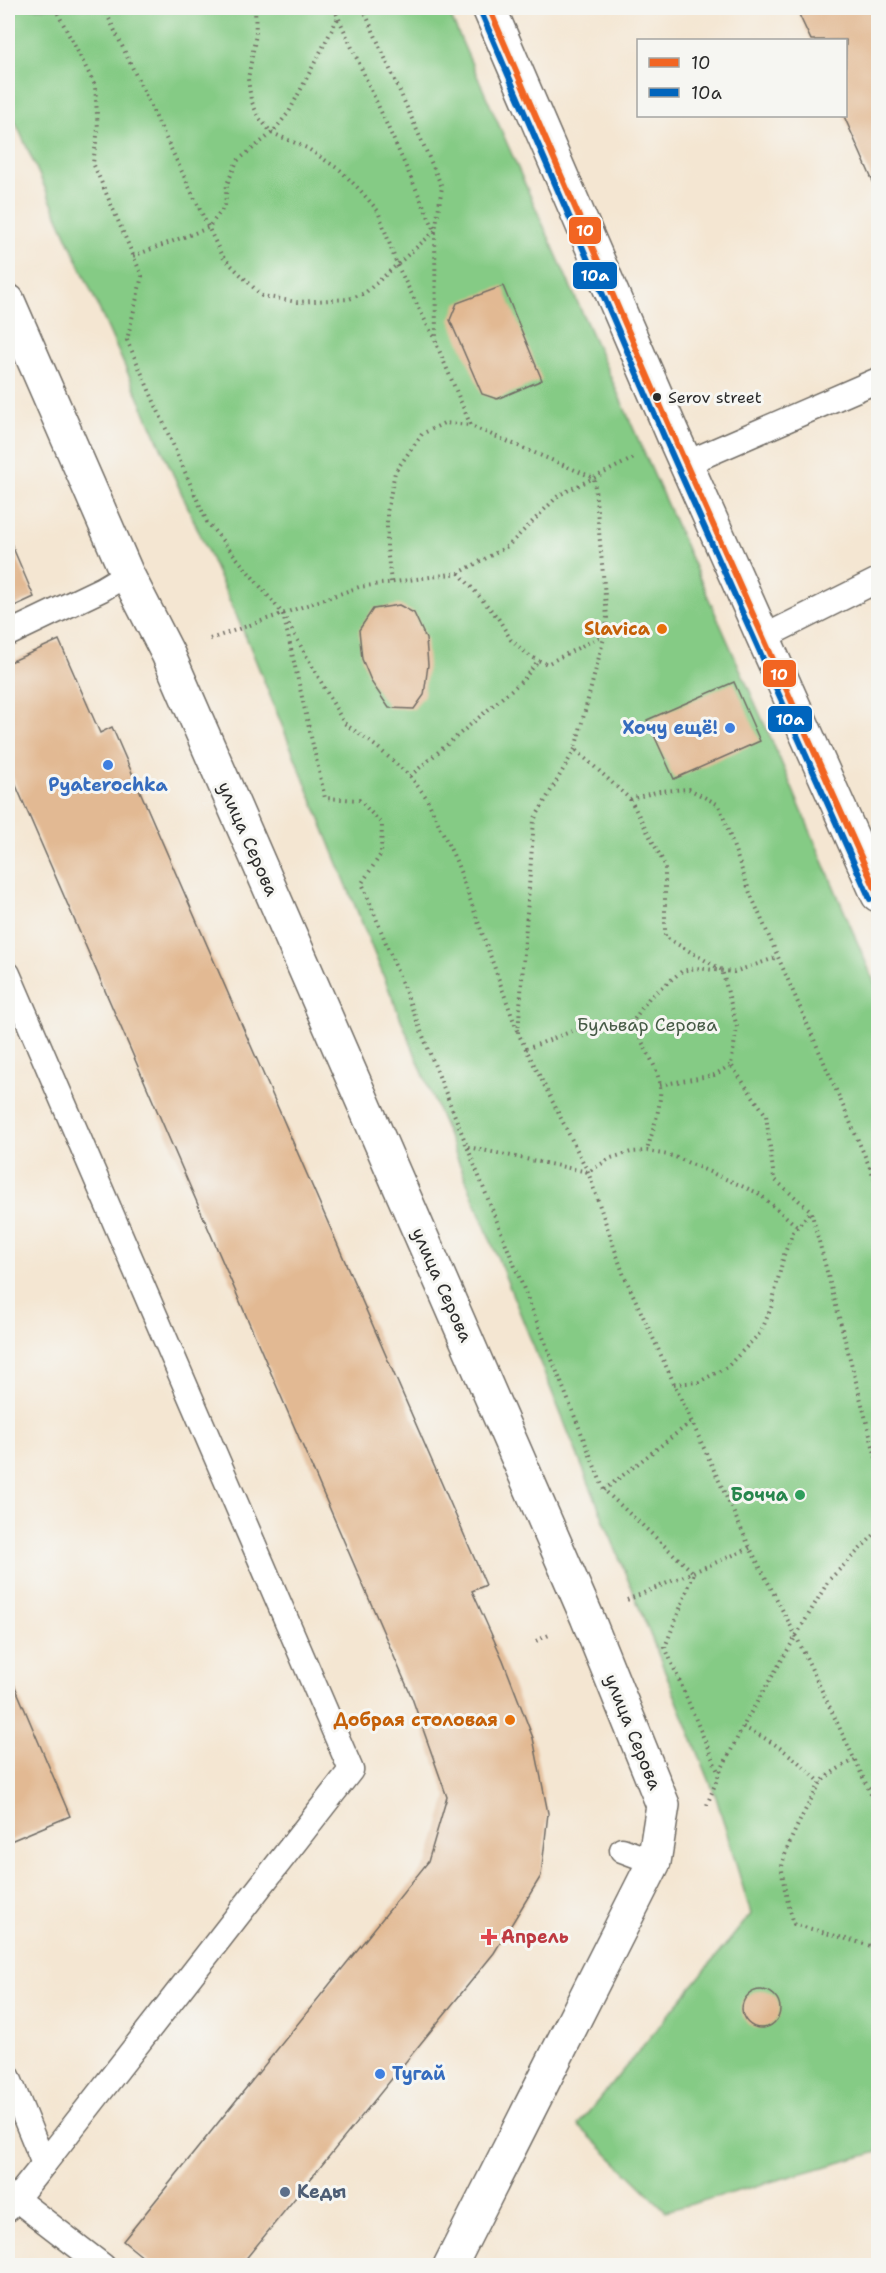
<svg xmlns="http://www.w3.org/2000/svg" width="886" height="2273" font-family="'Shantell Sans',sans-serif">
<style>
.green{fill:#85cb85;stroke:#587b58;stroke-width:1.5}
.building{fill:#e2b993}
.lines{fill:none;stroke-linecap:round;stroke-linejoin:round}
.service-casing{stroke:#716c65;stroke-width:27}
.minor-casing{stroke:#716c65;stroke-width:36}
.tertiary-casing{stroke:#716c65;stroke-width:36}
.path{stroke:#716c65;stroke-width:4;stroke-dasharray:1.5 4.5;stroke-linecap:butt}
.service{stroke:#fff;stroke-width:24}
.minor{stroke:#fff;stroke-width:33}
.tertiary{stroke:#fff;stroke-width:33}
.bus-1-casing{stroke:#f6f6f2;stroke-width:10}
.bus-2-casing{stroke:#f6f6f2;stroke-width:10}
.bus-1{stroke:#f26522;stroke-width:6}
.bus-2{stroke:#0065bd;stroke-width:6}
.bus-dot{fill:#2b2b2b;stroke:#f6f6f2;stroke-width:2}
.food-dot{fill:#e8710a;stroke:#f6f6f2;stroke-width:2}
.shop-dot{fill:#3f7fe0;stroke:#f6f6f2;stroke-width:2}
.leisure-dot{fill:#2e9e5b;stroke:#f6f6f2;stroke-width:2}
.health-dot{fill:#e0444e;stroke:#f6f6f2;stroke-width:2}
.service-dot{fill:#5c6f8a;stroke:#f6f6f2;stroke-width:2}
.labels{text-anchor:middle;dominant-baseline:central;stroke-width:6;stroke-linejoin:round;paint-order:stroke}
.bus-label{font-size:16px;fill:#2b2b2b;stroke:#f6f6f2;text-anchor:start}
.food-label{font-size:18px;font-weight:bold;fill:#c56008;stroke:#f6f6f2;text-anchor:end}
.shop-label{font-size:18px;font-weight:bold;fill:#366cbe;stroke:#f6f6f2;text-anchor:end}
.street-label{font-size:18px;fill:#2b2b2b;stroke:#f6f6f2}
.park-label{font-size:18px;fill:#465b46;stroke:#f6f6f2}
.leisure-label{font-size:18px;font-weight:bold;fill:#27864d;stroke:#f6f6f2;text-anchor:end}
.health-label{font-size:18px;font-weight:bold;fill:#be3a42;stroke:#f6f6f2;text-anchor:start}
.service-label{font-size:18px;font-weight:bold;fill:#4e5e75;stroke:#f6f6f2;text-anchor:start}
.line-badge{stroke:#f6f6f2;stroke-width:2}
.badge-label{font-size:16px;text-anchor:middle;font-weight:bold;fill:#fff}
</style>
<rect width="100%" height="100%" fill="#f6f6f2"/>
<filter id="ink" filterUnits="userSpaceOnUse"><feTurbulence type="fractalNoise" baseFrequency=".0167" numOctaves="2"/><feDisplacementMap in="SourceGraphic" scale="12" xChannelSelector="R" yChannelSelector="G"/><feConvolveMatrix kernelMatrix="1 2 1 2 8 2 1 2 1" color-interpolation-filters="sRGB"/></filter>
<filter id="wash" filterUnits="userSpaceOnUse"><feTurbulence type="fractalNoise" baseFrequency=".008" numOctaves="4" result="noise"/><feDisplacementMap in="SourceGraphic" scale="24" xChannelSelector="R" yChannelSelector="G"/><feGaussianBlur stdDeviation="1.35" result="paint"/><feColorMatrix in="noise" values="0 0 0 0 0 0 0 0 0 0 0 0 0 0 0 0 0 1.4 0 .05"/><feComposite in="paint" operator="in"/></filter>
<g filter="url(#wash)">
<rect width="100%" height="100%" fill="#f4e6d2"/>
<path class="green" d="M8,8h439l332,749 99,234v1161l-212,59 -88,-86 173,-211 -35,-117 -467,-1153 -241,-539z"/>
<g id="blocks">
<g class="building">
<path d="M796,8h82v185l-34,-77 2,-76h-35z"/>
<path d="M503,286l39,94 -45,19 -15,-5 -32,-74 7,-17z"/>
<path d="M8,536l26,61 -26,12z"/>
<path d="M399,605l15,8 12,26 2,26 -4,30 -10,14 -25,-1 -17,-25 -10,-24 -3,-29 14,-21z"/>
<path d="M59,640l41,93 12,-6 374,858 -14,6 31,69 30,78 15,75 -7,63 -47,77 -254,313h-86l-31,-25 305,-379 19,-65 -35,-99 -404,-931v-104z"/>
<path d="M734,682l26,59 -86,38 -27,-59z"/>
<path d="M8,1670l62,146 -62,26z"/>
<circle cx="761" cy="2009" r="19"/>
</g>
</g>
</g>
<g filter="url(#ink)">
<use href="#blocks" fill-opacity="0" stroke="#716c65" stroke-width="1.5"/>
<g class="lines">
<g class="service-casing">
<g id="service">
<path d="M687,463l191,-83"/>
<path d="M8,634l94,-45 25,-15"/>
<path d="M764,637l114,-57"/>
<path d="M8,974l343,796 -307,394 -36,-88"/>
<path d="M622,1850l32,12"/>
<path d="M16,2199l87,67"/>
<path d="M8,2209l36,-45"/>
</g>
</g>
<g class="minor-casing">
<path id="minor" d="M8,301l119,273 41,80 419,963 76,188 -9,57 -204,404"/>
</g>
<g class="tertiary-casing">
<path id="tertiary" d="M489,8l185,429 204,458"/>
</g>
<g class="path">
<path d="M55,8l40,77 3,44 -5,34 49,113 -15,64 80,182 76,92 61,109 33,24 33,29 16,21 31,66 61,170"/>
<path d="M104,8l118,248 40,40 35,6 52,-3 16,-6 70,-62 7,-44 -79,-179"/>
<path d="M255,8l1,26 -8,45 3,21 8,18 13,15 35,15 33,22 20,20 18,21 19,54 39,77"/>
<path d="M334,8l101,223 1,112 35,83 123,52 13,139 -2,17 -30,115 55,50 30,-8 29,-2 30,16 31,88 128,293"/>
<path d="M133,256l75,-28 17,-22 2,-22 10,-23 35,-28 17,-21 49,-94"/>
<path d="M459,573l39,45 13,22 20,17 16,7 58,-30"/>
<path d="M391,582l-4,-34v-36l8,-40 27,-38 22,-11 26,2"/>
<path d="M283,614l42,184 34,2 23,24 -1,30 -19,29 242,607 90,83 -29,74 54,127"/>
<path d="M210,639l149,-52 100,-14 49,-27 51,-51 77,-38"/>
<path d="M575,749l-41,71 -16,213 70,139 35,101 127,275 46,88 82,173"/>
<path d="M410,776l113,-96 15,-19"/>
<path d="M630,799l35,66v72l57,33 15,57 -6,38 35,50 8,64 37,32 67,254"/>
<path d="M633,1021c7,22 24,42 27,65 2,21 -8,45 -13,65"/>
<path d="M526,1049l49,-19 19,-4 27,-1 12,-4 16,-23 33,-27 14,-3 38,4 44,-15"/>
<path d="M660,1085l54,-10 17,-10"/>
<path d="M468,1147l120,25 23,-14 20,-6 16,-1 26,5 85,37 40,34"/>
<path d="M674,1384l25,-2 28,-15 34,-35 10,-24 13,-53 9,-23 18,-21"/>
<path d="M604,1490l87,-68"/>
<path d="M627,1600l123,-52"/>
<path d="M536,1641l13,-6"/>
<path d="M743,1727c34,16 51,30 78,56"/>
<path d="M855,1760c-12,6 -27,13 -35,24 -9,14 -39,70 -38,85 1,18 7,37 12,55l84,24"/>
<path d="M707,1805l12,-31 28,-55 82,-139 49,-49"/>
</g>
<use href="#service" class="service"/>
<use href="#minor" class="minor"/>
<use href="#tertiary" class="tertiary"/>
<g class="bus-1-casing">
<path id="bus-1" d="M489,8l185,429 204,458"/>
</g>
<g class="bus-2-casing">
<path id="bus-2" d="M481,12l185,429 204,458"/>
</g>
<use href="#bus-1" class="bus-1"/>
<use href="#bus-2" class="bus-2"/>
</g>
</g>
<circle class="bus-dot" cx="657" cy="397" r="5"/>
<g class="food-dot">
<circle cx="662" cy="629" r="6"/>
<circle cx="510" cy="1720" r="6"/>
</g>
<g class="shop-dot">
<circle cx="730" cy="728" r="6"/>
<circle cx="108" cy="765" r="6"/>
<circle cx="380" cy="2074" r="6"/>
</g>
<circle class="leisure-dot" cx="800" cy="1495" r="6"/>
<path class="health-dot" d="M486 1928h6v6h6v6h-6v6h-6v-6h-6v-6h6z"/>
<circle class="service-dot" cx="285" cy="2192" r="6"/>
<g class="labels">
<g class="bus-label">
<text x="668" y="397">Serov street</text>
</g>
<g class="food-label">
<text x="650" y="629">Slavica</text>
<text x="498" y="1720">Добрая столовая</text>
</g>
<g class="shop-label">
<text x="718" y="728">Хочу ещё!</text>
<text x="108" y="785" text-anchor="middle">Pyaterochka</text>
<text x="392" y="2074" text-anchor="start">Тугай</text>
</g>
<g class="street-label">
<text transform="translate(248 839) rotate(66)">улица Серова</text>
<text transform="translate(442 1285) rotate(66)">улица Серова</text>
<text transform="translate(633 1732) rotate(68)">улица Серова</text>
</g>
<g class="park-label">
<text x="647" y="1025">Бульвар Серова</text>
</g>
<g class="leisure-label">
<text x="788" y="1495">Бочча</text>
</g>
<g class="health-label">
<text x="501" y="1937">Апрель</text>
</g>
<g class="service-label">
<text x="297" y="2192">Кеды</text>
</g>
</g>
<g class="line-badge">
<rect x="568" y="216" width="34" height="29" rx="6" fill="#f26522"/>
<rect x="572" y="261" width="46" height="29" rx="6" fill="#0065bd"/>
<rect x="762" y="659" width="35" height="29" rx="6" fill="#f26522"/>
<rect x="767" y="705" width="46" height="28" rx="6" fill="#0065bd"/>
</g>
<g class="badge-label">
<text x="585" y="236">10</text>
<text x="595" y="281">10а</text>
<text x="779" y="680">10</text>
<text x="790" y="725">10а</text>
</g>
<rect width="886" height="2273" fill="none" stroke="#f6f6f2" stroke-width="30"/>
<rect x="637" y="39" width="210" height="78" fill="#f6f6f2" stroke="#a5a5a2" stroke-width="1.5"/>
<rect x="649" y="58" width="30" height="9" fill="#f26522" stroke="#a5a5a2" stroke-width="1.5"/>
<text x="691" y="69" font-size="18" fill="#2b2b2b">10</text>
<rect x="649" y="88" width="30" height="9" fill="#0065bd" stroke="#a5a5a2" stroke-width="1.5"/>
<text x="691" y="99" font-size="18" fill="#2b2b2b">10а</text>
</svg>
